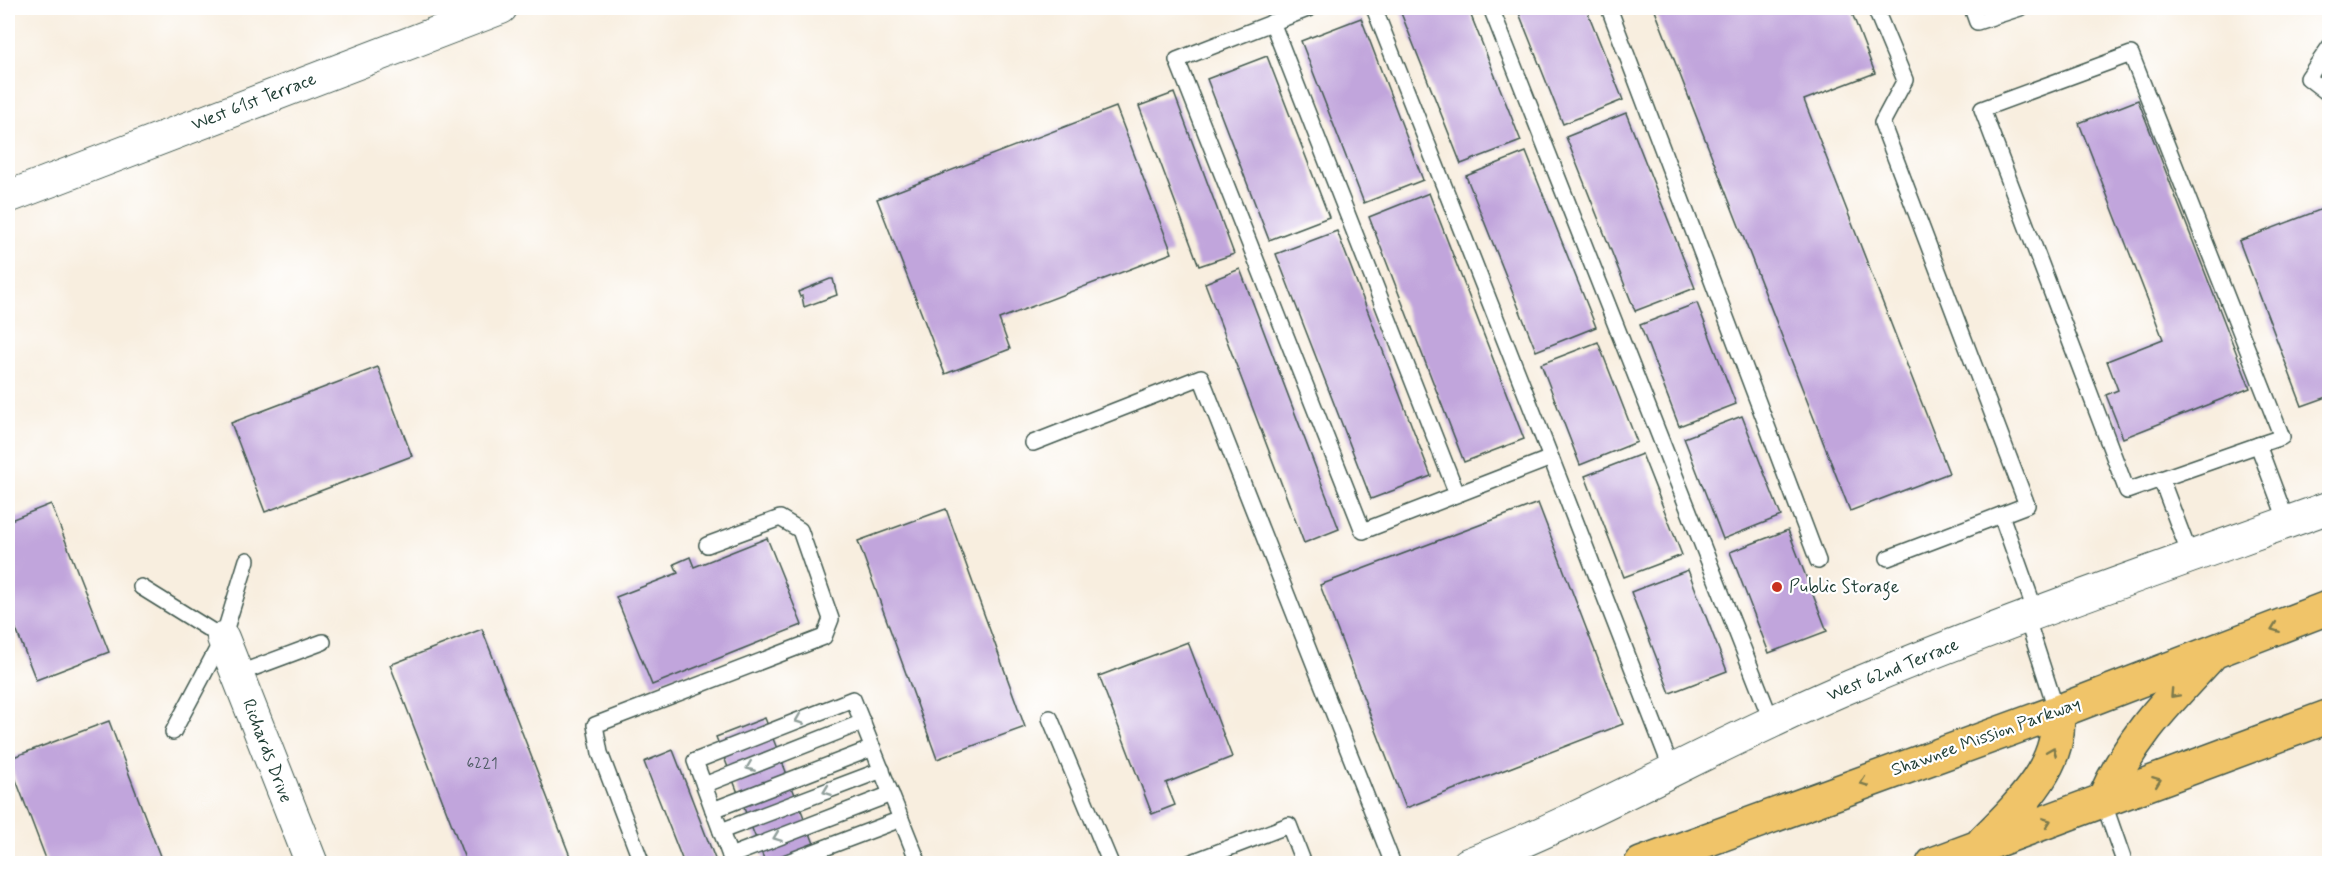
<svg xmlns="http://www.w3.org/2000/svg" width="2337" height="871" font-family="Mynerve,sans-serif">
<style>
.building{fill:#c1a5dc}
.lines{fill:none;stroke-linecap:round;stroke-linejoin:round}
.lane-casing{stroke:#40584e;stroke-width:18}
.street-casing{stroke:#40584e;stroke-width:34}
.highway-casing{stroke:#40584e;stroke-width:36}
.lane{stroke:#fff;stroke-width:15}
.street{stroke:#fff;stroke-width:32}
.highway{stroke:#f0c469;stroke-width:33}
.oneway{stroke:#7d7a4c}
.oneway2{stroke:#8f9e9a}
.poi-dot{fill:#c8321e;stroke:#fff;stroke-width:2}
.labels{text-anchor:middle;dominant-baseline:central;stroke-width:4.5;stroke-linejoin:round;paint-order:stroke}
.number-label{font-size:15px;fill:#48575e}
.street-label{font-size:18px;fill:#1f3d34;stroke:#fff}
.poi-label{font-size:18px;fill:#1f3d34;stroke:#fff;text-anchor:start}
</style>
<rect width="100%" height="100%" fill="#fff"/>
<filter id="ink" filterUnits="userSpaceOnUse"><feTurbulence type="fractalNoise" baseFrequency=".0167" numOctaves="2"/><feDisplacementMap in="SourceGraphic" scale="12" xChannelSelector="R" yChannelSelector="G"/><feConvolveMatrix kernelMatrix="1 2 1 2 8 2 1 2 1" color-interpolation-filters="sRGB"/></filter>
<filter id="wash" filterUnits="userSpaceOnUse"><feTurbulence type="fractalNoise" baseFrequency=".008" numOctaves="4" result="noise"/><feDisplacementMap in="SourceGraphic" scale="24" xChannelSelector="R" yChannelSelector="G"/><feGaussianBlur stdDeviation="1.35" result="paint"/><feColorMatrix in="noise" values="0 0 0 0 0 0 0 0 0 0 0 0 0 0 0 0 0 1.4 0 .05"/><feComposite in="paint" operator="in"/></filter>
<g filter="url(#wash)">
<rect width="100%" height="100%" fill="#f8eedf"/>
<g id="blocks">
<g class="building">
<path d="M1399,8h69l53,133 -60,23z"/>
<path d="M1517,8h69l37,92 -60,24z"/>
<path d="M1654,8h196l25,65 -71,27 145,373 -99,38z"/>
<path d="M1361,18l62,162 -59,23 -63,-162z"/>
<path d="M1267,56l62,161 -60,23 -62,-161z"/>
<path d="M1174,93l60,161 -35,12 -60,-160z"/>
<path d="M2138,100l112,288 -127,50 -17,-43 12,-5 -11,-29 56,-22 -84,-216z"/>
<path d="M1116,107l56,146 -173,66 11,30 -65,25 -68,-175z"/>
<path d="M1626,113l69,175 -60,23 -69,-174z"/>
<path d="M1526,152l70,175 -60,24 -70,-175z"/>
<path d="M1429,193l95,246 -60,23 -95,-245z"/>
<path d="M2330,206v190l-28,10 -63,-165z"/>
<path d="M1337,231l94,245 -60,23 -95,-245z"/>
<path d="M1240,269l99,260 -35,14 -99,-260z"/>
<path d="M830,279h3l4,16 -33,12 -2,-11 -2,1 -2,-5z"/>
<path d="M1697,303l39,101 -57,22 -39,-101z"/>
<path d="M1598,342l39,100 -57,23 -39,-101z"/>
<path d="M378,367l34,89 -147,56 -34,-89z"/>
<path d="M1742,416l39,100 -58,23 -39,-101z"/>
<path d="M1642,454l40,101 -58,22 -39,-101z"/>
<path d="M1538,503l85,221 -217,84 -86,-223z"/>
<path d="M51,504l58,148 -73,28 -28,-71v-88z"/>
<path d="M946,509l79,218 -88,32 -79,-218z"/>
<path d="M1788,530l39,101 -58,22 -39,-101z"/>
<path d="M767,538l35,87 -150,60 -36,-88 62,-24 -4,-9 16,-7 4,10z"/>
<path d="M1688,570l39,101 -57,22 -39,-101z"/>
<path d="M482,629l91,235h-106l-77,-199z"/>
<path d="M1188,642l44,115 -66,26 9,22 -23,9 -53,-138z"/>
<path d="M765,718l57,146h-56l-50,-127z"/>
<path d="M109,721l54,143h-115l-40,-105z"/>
<path d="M673,750l44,114h-33l-40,-102z"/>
</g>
</g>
</g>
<g filter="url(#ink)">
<use href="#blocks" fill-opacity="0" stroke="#40584e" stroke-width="1.5"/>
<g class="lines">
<g class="lane-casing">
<g id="lane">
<path d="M1310,8l-133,52 186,471 188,-73 121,312"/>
<path d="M1374,8l177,450"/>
<path d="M1491,8l281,714"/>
<path d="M1609,8l209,553"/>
<path d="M1875,8l30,72 -23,43 145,382 -139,53"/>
<path d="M1972,8l5,14 43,-14"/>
<path d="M1272,22l185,472"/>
<path d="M2330,46l-22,32 22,17"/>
<path d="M1033,443l168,-66 192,487"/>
<path d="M2161,479l-34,12 -145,-382 149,-55 151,383 -24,8"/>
<path d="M2001,515l35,98"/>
<path d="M2191,558l-30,-79 97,-34 29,77"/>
<path d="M141,587l82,51"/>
<path d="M2026,616l31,96"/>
<path d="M237,674l86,-32"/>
<path d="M1050,718l61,146"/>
<path d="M173,732l50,-94 24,-78"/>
<path d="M704,785l159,-63"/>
<path d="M2103,801l22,63"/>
<path d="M713,810l160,-62"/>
<path d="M721,831l161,-61"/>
<path d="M730,856l161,-62"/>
<path d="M642,864l-42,-111 -5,-28 229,-88 7,-18 -31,-89 -20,-12 -73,27"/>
<path d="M733,864l-38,-103 158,-62 66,165"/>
<path d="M782,864l119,-45"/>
<path d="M1187,864l102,-39 15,39"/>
</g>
</g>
<g class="street-casing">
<g id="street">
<path d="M8,197l493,-189"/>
<path d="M223,638l89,226"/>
<path d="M1468,864c131,-51 253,-123 383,-178 157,-66 318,-121 479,-179"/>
</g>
</g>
<g class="highway-casing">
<g id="highway">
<path d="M2103,801c27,-62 60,-95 106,-144"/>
<path d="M1984,841c34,-34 80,-77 73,-129"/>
<path d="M1641,864l416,-152 273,-105"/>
<path d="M1933,864l397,-148"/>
</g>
</g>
<use href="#lane" class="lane"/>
<use href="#street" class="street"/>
<use href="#highway" class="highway"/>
</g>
<defs><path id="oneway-chevron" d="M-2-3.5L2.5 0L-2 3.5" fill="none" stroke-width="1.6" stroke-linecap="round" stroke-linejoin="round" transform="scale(1.5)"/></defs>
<g class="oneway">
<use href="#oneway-chevron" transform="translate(2275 628) rotate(159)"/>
<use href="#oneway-chevron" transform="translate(2174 694) rotate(133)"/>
<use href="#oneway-chevron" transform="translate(2052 751) rotate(-68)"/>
<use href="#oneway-chevron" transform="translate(2157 781) rotate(-21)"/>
<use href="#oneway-chevron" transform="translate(1864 782) rotate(160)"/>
<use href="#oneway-chevron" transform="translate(2047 822) rotate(-20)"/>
</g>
<g class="oneway2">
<use href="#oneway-chevron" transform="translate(799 720) rotate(158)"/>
<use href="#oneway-chevron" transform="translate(750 767) rotate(158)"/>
<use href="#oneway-chevron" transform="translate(827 791) rotate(159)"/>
<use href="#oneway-chevron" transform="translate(777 837) rotate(159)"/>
</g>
</g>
<circle class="poi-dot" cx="1777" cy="587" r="6"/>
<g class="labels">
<g class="number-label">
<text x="482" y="764">6221</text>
</g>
<g class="street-label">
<text transform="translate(254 102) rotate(-21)">West 61st Terrace</text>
<text transform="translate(1893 670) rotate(-22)">West 62nd Terrace</text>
<text transform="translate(1986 737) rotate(-20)">Shawnee Mission Parkway</text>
<text transform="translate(267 751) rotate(69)">Richards Drive</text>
</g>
<g class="poi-label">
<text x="1789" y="587">Public Storage</text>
</g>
</g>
<rect width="2337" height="871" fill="none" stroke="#fff" stroke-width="30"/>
</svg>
